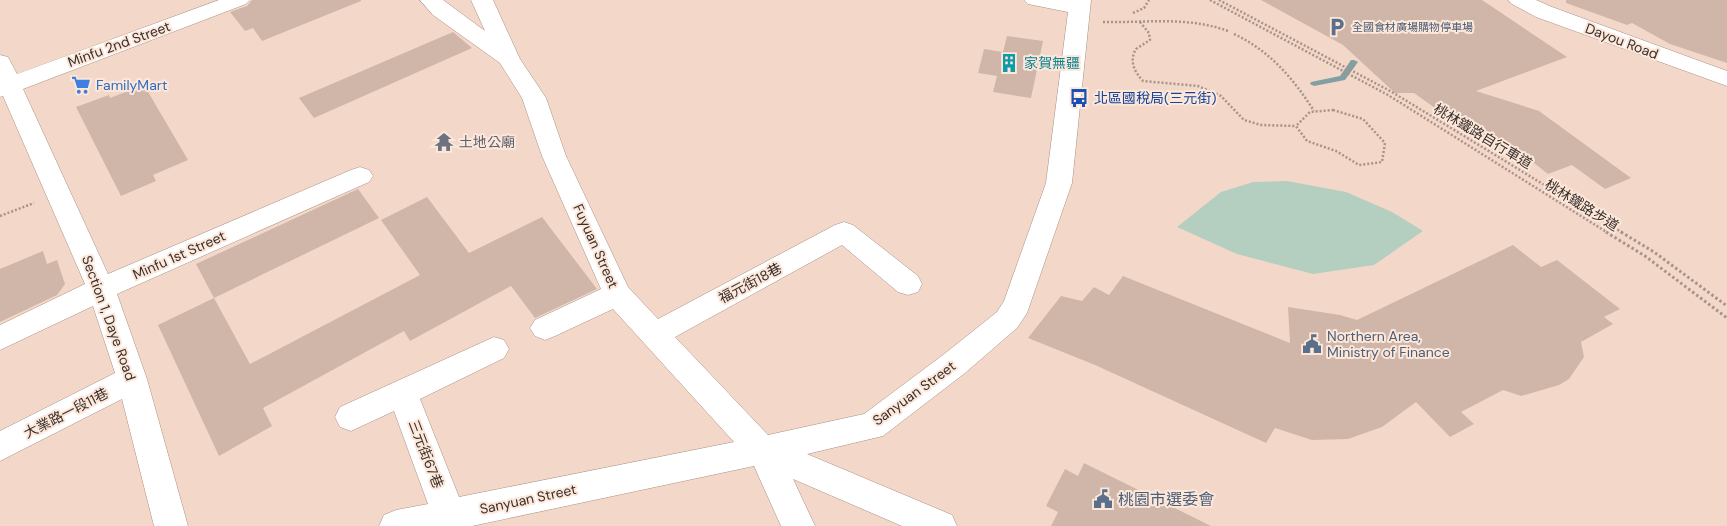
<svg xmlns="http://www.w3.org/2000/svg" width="1727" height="526" font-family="'DM Sans','Noto Sans TC',sans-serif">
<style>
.green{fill:#b4cfbf}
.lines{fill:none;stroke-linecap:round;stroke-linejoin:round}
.stream{fill:#82a0a2;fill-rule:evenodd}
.building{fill:#d0b6a9}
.minor-casing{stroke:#a99083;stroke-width:1}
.path-far1{stroke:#a89389;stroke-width:2.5;stroke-dasharray:2 2;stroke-linecap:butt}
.path{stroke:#a89389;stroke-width:3;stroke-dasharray:2.5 2.5;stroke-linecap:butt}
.minor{fill:#fff;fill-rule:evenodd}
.labels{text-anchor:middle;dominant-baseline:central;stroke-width:4;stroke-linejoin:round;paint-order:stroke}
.far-service-label{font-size:11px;fill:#4e5e75;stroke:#fce7db;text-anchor:start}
.street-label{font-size:14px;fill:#3a2f2a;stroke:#fce7db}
.culture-label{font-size:14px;fill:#0d838f;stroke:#fce7db;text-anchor:start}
.shop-label{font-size:14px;fill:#366cbe;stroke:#fce7db;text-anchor:start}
.transit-label{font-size:14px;fill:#164399;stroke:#fce7db;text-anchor:start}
.worship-label{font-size:14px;fill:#5b616d;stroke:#fce7db;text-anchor:start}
.service-label{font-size:14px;fill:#4e5e75;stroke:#fce7db;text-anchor:start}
.near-service-label{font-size:16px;fill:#4e5e75;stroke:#fce7db;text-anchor:start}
</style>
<rect width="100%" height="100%" fill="#f3d8ca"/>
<path class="green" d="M1287,181l59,11 46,20 31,19 -49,34 -61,9 -76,-20 -60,-27 44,-35 32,-10z"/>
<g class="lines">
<path class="stream" d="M1351,60h3l4,2 -13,18 -31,6 -4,-2 1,-2 29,-6z"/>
</g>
<g class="building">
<path d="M252,0h109v1l-99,40 -9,-13 -8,3 -15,-19 17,-6z"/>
<path d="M1261,0h221l85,57 -91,34 63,20 92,67 -26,11 -33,-24 -24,9 -42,-33 -8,5 -22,-15 -6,2 -56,-40h-19l-52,-48z"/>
<path d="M1566,0h161v63l-57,-19 -38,-21 -5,2 -61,-22z"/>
<path d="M453,32l19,16 -158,70 -15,-20z"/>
<path d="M1007,36l36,5 -12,57 -38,-6 4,-16 -19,-3 6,-24 19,3z"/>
<path d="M144,85l44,75 -35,15 3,6 -35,15 -45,-89 33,-12 1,3z"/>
<path d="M358,189l21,29 -165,80 -18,-34z"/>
<path d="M427,197l42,56 73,-36 55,72 -62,29 -24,-32 -101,55 -6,-10 -141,77 9,18 -53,30 -61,-131 56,-27 36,66 170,-89 -39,-55z"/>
<path d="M1513,245l28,22 16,-7 63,49 -16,8 9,7 -32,18 3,15 -15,22 -10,6 -38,11 -18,-6 -42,22 13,12 -24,13 -34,-35 -34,25 -34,12 -36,1 -37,-12 -9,15 -171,-78 -67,-27 33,-42 21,5 12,-14 15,8 14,-19 167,67 -2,-36 52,8 17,5z"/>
<path d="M43,251l4,13 10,-4 8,24 -8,11 -57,27v-53z"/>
<path d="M1084,463l127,63h-160l7,-14 -12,-6 19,-37 13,7z"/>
</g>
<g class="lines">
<g class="minor-casing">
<g id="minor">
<path d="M219,0h31l-4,4 -223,85 85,185 243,-104 9,-3 9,3 4,6 -4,6 -252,112 30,85 41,147h-34l-32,-127 -122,62v-30l115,-58 -22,-67 -93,44v-25l85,-41 -82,-188 -3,1v-42l8,2 9,17z"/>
<path d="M420,0h23l42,31 -14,-31h22l27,59 26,39 20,58 62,131 30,32 177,-94 9,-3 9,3 65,51 4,8 -4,8 -10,3 -10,-3 -56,-47 -167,92 93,98 96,-21 79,-59 54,-43 7,-11 42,-118 22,-171 -40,-8 -4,-4h67l-19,183 -45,130 -10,15 -52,45 -82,63 -76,18 145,61 5,11h-55l-109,-47 22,47h-34l-27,-60 -282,60h-93l5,-11 12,-5 32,-6 -34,-93 -43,20 -11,-4 -5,-10 5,-10 154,-70 10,3 5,9 -5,9 -84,41 39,98 275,-55 -121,-133 -58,27 -10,4 -10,-4 -5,-8 5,-8 66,-31 -59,-133 -20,-58 -22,-35 -67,-48z"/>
<path d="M1508,0h28l16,7 175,64v15l-191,-69 -24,-13z"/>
</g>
</g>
<g class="path-far1">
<path d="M1210,0l178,95 220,138"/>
<path d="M1219,0l173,92 231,141"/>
<path d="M1133,13l11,-5 5,-8"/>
<path d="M1103,22c43,1 84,-6 125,9"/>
<path d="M1140,22l9,11 1,7 -14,9c-7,12 -2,22 7,32l55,5 23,10 23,24 17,5 35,1"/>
<path d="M1234,34c36,17 59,44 80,77"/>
<path d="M1333,110l30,9 22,24 -3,19 -23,3 -23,-14 -29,-10 -11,-15 14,-14z"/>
<path d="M0,216l34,-13"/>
</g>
<g class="path">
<path d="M1606,232l39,24 82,62"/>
<path d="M1621,232l33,20 73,54"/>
</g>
<use href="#minor" class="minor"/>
</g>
<defs>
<g id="parking-bare" transform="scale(1.5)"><path d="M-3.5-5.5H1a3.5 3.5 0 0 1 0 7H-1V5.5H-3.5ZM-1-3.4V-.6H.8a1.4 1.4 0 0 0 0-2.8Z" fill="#5c6f8a" stroke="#fce7db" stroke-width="2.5" paint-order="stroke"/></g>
<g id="building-bare" transform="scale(1.5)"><path d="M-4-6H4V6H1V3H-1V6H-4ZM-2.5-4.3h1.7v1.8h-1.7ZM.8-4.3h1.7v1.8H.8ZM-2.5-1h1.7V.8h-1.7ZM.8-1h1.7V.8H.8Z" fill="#0f9aa8" stroke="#fce7db" stroke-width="2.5" paint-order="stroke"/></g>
<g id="supermarket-bare" transform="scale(1.5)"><path d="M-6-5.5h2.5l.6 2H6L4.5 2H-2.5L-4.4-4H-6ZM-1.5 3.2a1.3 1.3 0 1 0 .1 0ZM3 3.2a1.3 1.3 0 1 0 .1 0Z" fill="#3f7fe0" stroke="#fce7db" stroke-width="2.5" paint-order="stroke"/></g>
<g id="bus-bare" transform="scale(1.5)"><path d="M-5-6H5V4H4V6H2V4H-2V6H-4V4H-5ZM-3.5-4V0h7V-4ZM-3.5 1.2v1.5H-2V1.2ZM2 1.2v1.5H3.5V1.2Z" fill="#1a4fb4" stroke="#fce7db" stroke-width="2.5" paint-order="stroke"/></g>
<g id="temple-bare" transform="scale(1.5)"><path d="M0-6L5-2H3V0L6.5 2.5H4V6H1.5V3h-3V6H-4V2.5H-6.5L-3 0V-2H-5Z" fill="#6b7280" stroke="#fce7db" stroke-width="2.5" paint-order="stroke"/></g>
<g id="civic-bare" transform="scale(1.5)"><path d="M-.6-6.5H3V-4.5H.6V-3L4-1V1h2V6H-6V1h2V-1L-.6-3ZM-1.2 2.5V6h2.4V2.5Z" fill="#5c6f8a" stroke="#fce7db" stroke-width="2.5" paint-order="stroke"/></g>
</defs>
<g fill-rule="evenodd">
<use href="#parking-bare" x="1337" y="27"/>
<use href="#building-bare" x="1009" y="63"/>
<use href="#supermarket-bare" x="81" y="85"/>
<use href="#bus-bare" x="1079" y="98"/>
<use href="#temple-bare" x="444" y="142"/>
<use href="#civic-bare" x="1312" y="344"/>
<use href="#civic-bare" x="1103" y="499"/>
</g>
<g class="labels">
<g class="far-service-label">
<text x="1352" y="27">全國食材廣場購物停車場</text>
</g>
<g class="street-label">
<text transform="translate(1622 41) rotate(21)">Dayou Road</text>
<text transform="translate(119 44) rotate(-20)">Minfu 2nd Street</text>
<text transform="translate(1483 136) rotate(31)">桃林鐵路自行車道</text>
<text transform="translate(1582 205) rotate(32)">桃林鐵路步道</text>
<text transform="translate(596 246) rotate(66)">Fuyuan Street</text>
<text transform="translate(179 255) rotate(-24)">Minfu 1st Street</text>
<text transform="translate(750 283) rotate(-28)">福元街18巷</text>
<text transform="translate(109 318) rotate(70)">Section 1, Daye Road</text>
<text transform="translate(914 393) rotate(-36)">Sanyuan Street</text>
<text transform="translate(66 413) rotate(-27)">大業路一段11巷</text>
<text transform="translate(426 454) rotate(69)">三元街67巷</text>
<text transform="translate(528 499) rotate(-12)">Sanyuan Street</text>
</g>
<g class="culture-label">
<text x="1024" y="63">家賀無疆</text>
</g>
<g class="shop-label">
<text x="96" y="85">FamilyMart</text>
</g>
<g class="transit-label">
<text x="1094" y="98">北區國稅局(三元街)</text>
</g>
<g class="worship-label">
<text x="459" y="142">土地公廟</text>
</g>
<g class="service-label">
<text x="1327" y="336">Northern Area,<tspan x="1327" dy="16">Ministry of Finance</tspan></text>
</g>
<g class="near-service-label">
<text x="1118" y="499">桃園市選委會</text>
</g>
</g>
</svg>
